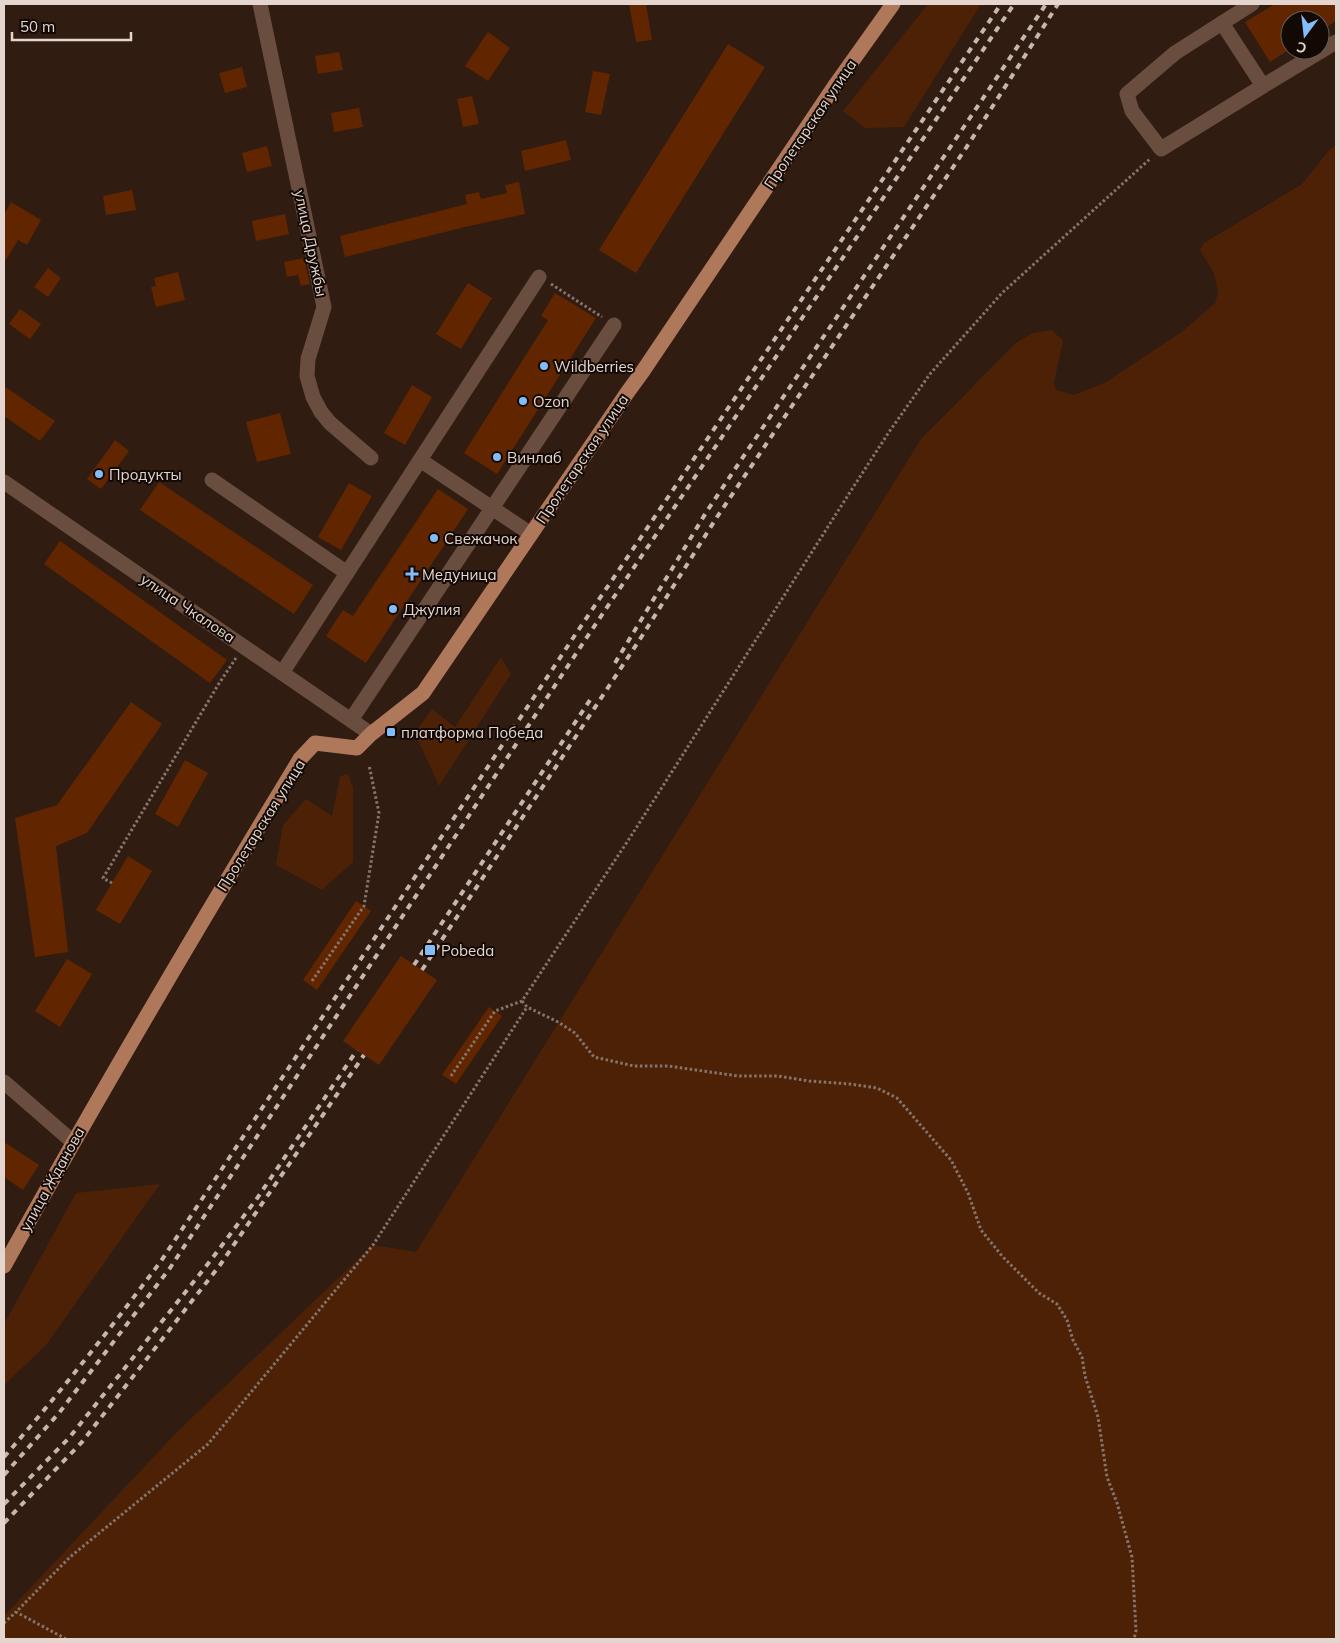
<svg xmlns="http://www.w3.org/2000/svg" width="1340" height="1643" font-family="Mulish,sans-serif">
<style>
.green{fill:#4d2106}
.building{fill:#612600}
.lines{fill:none;stroke-linecap:round;stroke-linejoin:round}
.path{stroke:#86756c;stroke-width:3;stroke-dasharray:2.5 2.5;stroke-linecap:butt}
.minor{stroke:#694d3f;stroke-width:15}
.major{stroke:#b0785b;stroke-width:15}
.rail{stroke:#c6b6af;stroke-width:4;stroke-dasharray:6 6;stroke-linecap:butt}
.poi-dot{fill:#82bcfa;stroke:#120905;stroke-width:2}
.labels{text-anchor:middle;dominant-baseline:central;stroke-width:4;stroke-linejoin:round;paint-order:stroke}
.street-label{font-size:15px;fill:#e4d5ce;stroke:#120905}
.poi-label{font-size:15px;fill:#e4d5ce;stroke:#120905;text-anchor:start}
</style>
<rect width="100%" height="100%" fill="#301c11"/>
<g class="green">
<path d="M928,4h53l-77,123 -39,1 -22,-17z"/>
<path d="M1336,145v1494h-1332v-23l173,-184 196,-187 43,7 505,-813 96,-97 16,-9 18,-3 12,10 -9,42 2,8 18,5 32,-13 77,-51 32,-28 3,-11 -4,-19 -14,-23 4,-7 98,-59 28,-35z"/>
<path d="M501,657l10,17 -72,112 -24,-53 17,-24 23,18z"/>
<path d="M348,774l5,14v74l-31,28 -46,-25 7,-40 23,-26 26,17 8,-40z"/>
<path d="M160,1184l-114,161 -42,40v-61l72,-131z"/>
</g>
<g class="building">
<path d="M629,4h17l6,36 -16,2z"/>
<path d="M1275,4h61v17l-16,10v-11h-30v29l-20,13 -25,-40z"/>
<path d="M488,32l22,16 -22,33 -23,-15z"/>
<path d="M728,44l37,23 -129,206 -37,-23z"/>
<path d="M339,52l4,18 -25,4 -3,-18z"/>
<path d="M242,67l5,20 -22,6 -6,-20z"/>
<path d="M593,71l17,3 -9,41 -16,-3z"/>
<path d="M472,96l7,28 -16,3 -6,-28z"/>
<path d="M359,108l4,19 -29,5 -3,-19z"/>
<path d="M566,140l5,20 -46,11 -4,-20z"/>
<path d="M267,146l5,20 -25,6 -5,-19z"/>
<path d="M519,182l6,32 -60,13 -120,30 -5,-21 127,-32 -2,-9 14,-3 2,7 26,-6 -2,-8z"/>
<path d="M132,190l4,20 -30,5 -3,-19z"/>
<path d="M11,202l30,18 -14,25 -9,-5 -14,23v-48z"/>
<path d="M285,214l4,20 -33,7 -4,-20z"/>
<path d="M304,258l6,26 -9,2 -3,-11 -11,2 -3,-15z"/>
<path d="M48,268l13,10 -13,19 -14,-10z"/>
<path d="M178,272l7,28 -29,7 -5,-20 5,-1 -2,-8z"/>
<path d="M468,283l24,15 -31,51 -25,-15z"/>
<path d="M555,293l41,25 -99,156 -33,-21 84,-133 -7,-4z"/>
<path d="M20,309l21,15 -11,15 -21,-15z"/>
<path d="M412,385l20,12 -27,48 -21,-12z"/>
<path d="M4,386l51,35 -15,20 -36,-25z"/>
<path d="M280,413l11,41 -34,8 -11,-40z"/>
<path d="M115,440l14,11 -28,38 -14,-10z"/>
<path d="M159,482l154,103 -19,29 -154,-104z"/>
<path d="M349,483l23,13 -31,54 -23,-13z"/>
<path d="M438,489l30,20 -102,154 -40,-27 17,-26 10,6z"/>
<path d="M60,541l167,119 -17,23 -166,-119z"/>
<path d="M131,702l31,22 -75,109 -31,13 12,106 -33,5 -20,-139 42,-13z"/>
<path d="M185,760l23,13 -30,54 -23,-13z"/>
<path d="M128,856l24,15 -32,53 -24,-14z"/>
<path d="M356,901l15,10 -54,79 -14,-10z"/>
<path d="M401,956l36,24 -58,85 -36,-24z"/>
<path d="M67,959l25,15 -32,53 -25,-16z"/>
<path d="M489,1007l13,9 -46,68 -14,-9z"/>
<path d="M4,1142l35,23 -16,25 -19,-13z"/>
</g>
<g class="lines">
<g class="path">
<path d="M551,284l51,33"/>
<path d="M112,883l-9,-5 115,-193 18,-27"/>
<path d="M312,981l52,-75 15,-93 -10,-48"/>
<path d="M522,1001l5,6 31,15 17,11 19,24 40,9h34l70,10h40l31,5 41,3 27,4 20,10 54,62 17,33 13,37 21,26 37,37 18,11 10,16 6,20 9,17 3,19 13,41 9,60 10,26 15,54 4,74 -2,8"/>
<path d="M451,1076l44,-65 27,-10 109,-165 221,-347 37,-57 41,-58 72,-81 149,-135"/>
<path d="M4,1623l12,-11"/>
<path d="M66,1639l-50,-27 54,-55 138,-113 165,-199 154,-238"/>
</g>
<g class="minor">
<path d="M260,4l64,303 -16,52 -1,17 6,21 8,15 9,11 41,35"/>
<path d="M1252,4l-30,19 41,63 73,-44"/>
<path d="M1222,23l-47,30 -48,41 5,17 29,38 102,-63"/>
<path d="M212,480l135,93 73,-113"/>
<path d="M4,482l367,252"/>
<path d="M531,534l-111,-74 119,-183"/>
<path d="M282,673l65,-100"/>
<path d="M351,720l263,-395"/>
<path d="M4,1082l69,60"/>
</g>
<path class="major" d="M4,1266c95,-171 194,-339 296,-507l15,-16 42,5 14,-14 52,-41 204,-300 16,-22 193,-287 57,-80"/>
<g class="rail">
<path d="M615,663l92,-152 339,-507"/>
<path d="M414,965l176,-265"/>
<path d="M422,970l220,-334 75,-119 249,-369 92,-144"/>
<path d="M4,1457c55,-63 107,-129 157,-196l416,-629 424,-628"/>
<path d="M4,1475l55,-62 111,-145 417,-631 427,-633"/>
<path d="M4,1504l65,-66 142,-178 47,-63 99,-147"/>
<path d="M4,1523l78,-81 138,-177 144,-210"/>
</g>
</g>
<g class="poi-dot">
<circle cx="544" cy="366" r="5"/>
<circle cx="523" cy="401" r="5"/>
<circle cx="497" cy="457" r="5"/>
<circle cx="99" cy="474" r="5"/>
<circle cx="434" cy="538" r="5"/>
<path d="M409.5 566.5h5v5h5v5h-5v5h-5v-5h-5v-5h5z"/>
<circle cx="393" cy="609" r="5"/>
<rect x="386" y="727" width="10" height="10" rx="2.5"/>
<rect x="424" y="944" width="12" height="12" rx="2.5"/>
</g>
<g class="labels">
<g class="street-label">
<text transform="translate(810 124) rotate(-56)">Пролетарская улица</text>
<text transform="translate(311 243) rotate(78)">улица Дружбы</text>
<text transform="translate(582 459) rotate(-56)">Пролетарская улица</text>
<text transform="translate(188 608) rotate(34)">улица Чкалова</text>
<text transform="translate(261 825) rotate(-58)">Пролетарская улица</text>
<text transform="translate(52 1179) rotate(-61)">улица Жданова</text>
</g>
<g class="poi-label">
<text x="554" y="366">Wildberries</text>
<text x="533" y="401">Ozon</text>
<text x="507" y="457">Винлаб</text>
<text x="109" y="474">Продукты</text>
<text x="444" y="538">Свежачок</text>
<text x="422" y="574">Медуница</text>
<text x="403" y="609">Джулия</text>
<text x="401" y="732">платформа Победа</text>
<text x="441" y="950">Pobeda</text>
</g>
</g>
<rect width="1340" height="1643" fill="none" stroke="#e4d5ce" stroke-width="10"/>
<g transform="translate(1305 35) rotate(195)"><circle r="24" fill="#120905" stroke="#665b55"/>
<path d="M0-4L9 19L0 12L-9 19Z" fill="#82bcfa"/>
<text y="-8" font-size="14" font-weight="bold" text-anchor="middle" fill="#e4d5ce">С</text>
</g>
<path d="M12 32v8h119v-8" fill="none" stroke="#e4d5ce" stroke-width="2.5"/>
<text x="20" y="32" font-size="15" fill="#e4d5ce" stroke="#120905" stroke-width="4" paint-order="stroke">50 m</text>
</svg>
